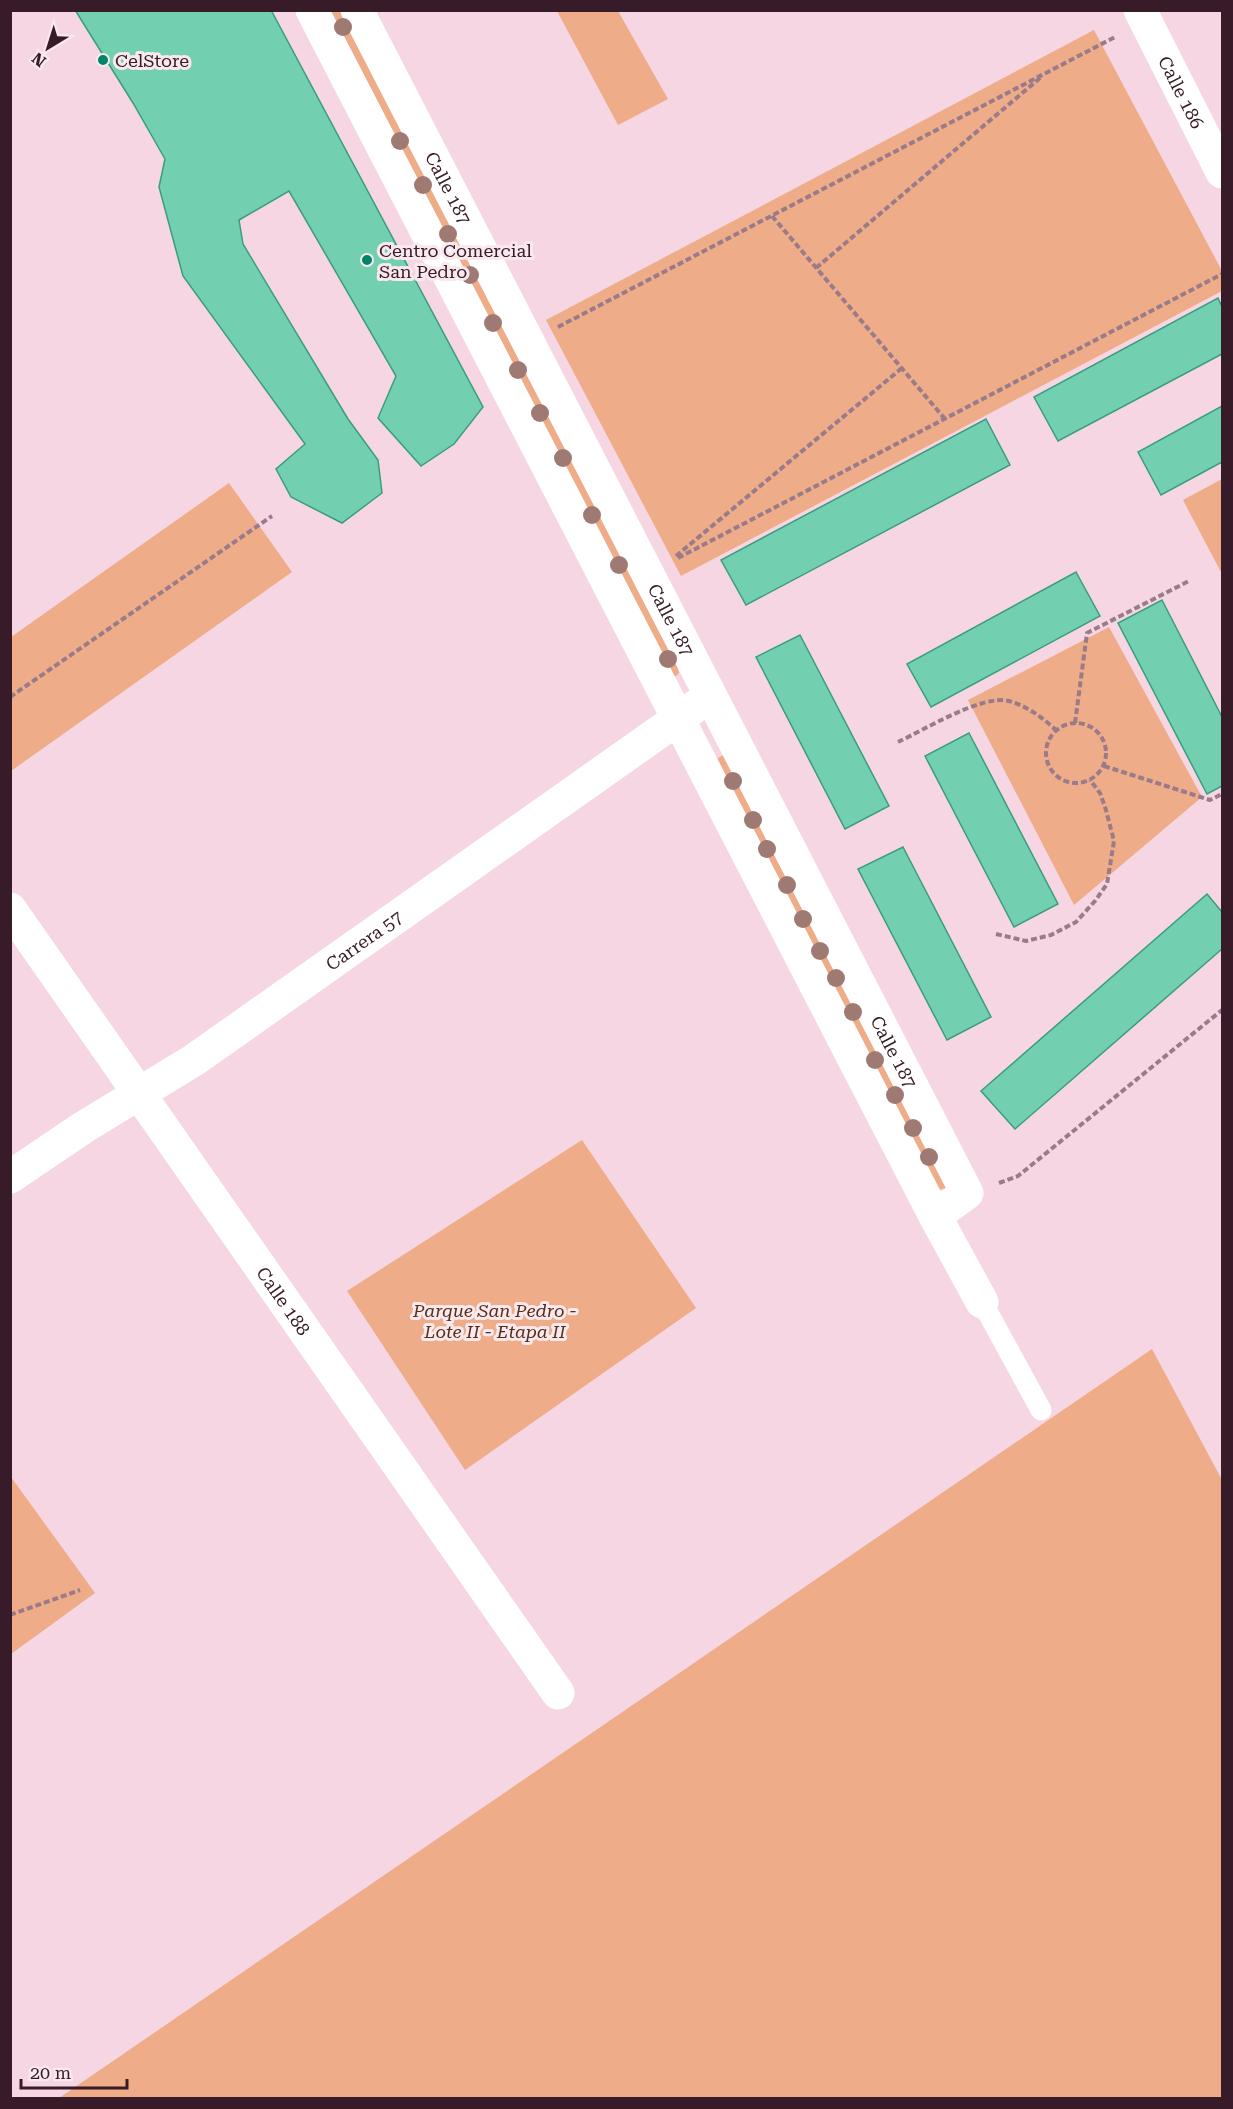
<svg xmlns="http://www.w3.org/2000/svg" width="1233" height="2109" font-family="'Roboto Serif',serif">
<style>
.green{fill:#eeac88}
.building{fill:#72d0b1;stroke:#3b9c7f;stroke-width:1.5}
.lines{fill:none;stroke-linecap:round;stroke-linejoin:round}
.path{stroke:#9a7b89;stroke-width:4;stroke-dasharray:6 3;stroke-linecap:butt}
.lane{stroke:#fff;stroke-width:21}
.street{stroke:#fff;stroke-width:33}
.tree{fill:#9e7a73}
.poi-dot{fill:#008467;stroke:#f9e9ef;stroke-width:2}
.labels{text-anchor:middle;dominant-baseline:central;stroke-width:6;stroke-linejoin:round;paint-order:stroke}
.poi-label{font-size:18px;fill:#381b29;stroke:#f9e9ef;text-anchor:start}
.street-label{font-size:18px;fill:#381b29;stroke:#f9e9ef}
.park-label{font-size:18px;font-style:italic;fill:#552e16;stroke:#f9e9ef}
</style>
<rect width="100%" height="100%" fill="#f7d6e4"/>
<g class="green">
<path d="M326,11h14l338,657 1,5 -3,3h-5z"/>
<path d="M557,11h61l50,88 -50,26z"/>
<path d="M1094,30l128,241v20l-541,285 -135,-256z"/>
<path d="M1222,479v95l-39,-74z"/>
<path d="M229,483l63,89 -281,199v-134z"/>
<path d="M1109,627l93,170 -128,108 -106,-205z"/>
<path d="M723,755l223,433 -7,2 -223,-427 2,-5z"/>
<path d="M582,1140l114,168 -231,162 -118,-179z"/>
<path d="M1152,1349l70,131v618h-1163z"/>
<path d="M11,1477l84,116 -84,61h-1z"/>
</g>
<g class="building">
<path d="M75,10h196l212,397 -29,37 -33,22 -43,-48 18,-42 -107,-185 -50,29 4,24 105,175 30,41 4,33 -40,30 -51,-26 -15,-28 29,-25 -122,-168 -24,-89 6,-28 -32,-56z"/>
<path d="M1218,298l4,9v47l-164,87 -24,-44z"/>
<path d="M1222,406v56l-61,33 -23,-43z"/>
<path d="M986,419l24,46 -264,140 -25,-45z"/>
<path d="M1076,572l24,44 -169,91 -24,-43z"/>
<path d="M1162,600l60,117v69l-15,8 -89,-171z"/>
<path d="M800,635l89,171 -44,23 -89,-172z"/>
<path d="M969,733l89,171 -44,23 -89,-171z"/>
<path d="M903,847l88,170 -44,23 -89,-171z"/>
<path d="M1207,894l15,18v37l-207,180 -34,-38z"/>
</g>
<g class="lines">
<g class="path">
<path d="M772,216l173,203"/>
<path d="M816,268l224,-190"/>
<path d="M558,327l557,-290"/>
<path d="M676,556l226,-188"/>
<path d="M678,558l544,-284"/>
<path d="M10,697l262,-181"/>
<circle cx="1076" cy="753" r="30"/>
<path d="M1075,723l12,-90 102,-52"/>
<path d="M898,742c26,-12 84,-48 111,-41 18,5 34,17 47,29"/>
<path d="M1104,766l106,34 12,-6"/>
<path d="M996,934l30,7 25,-6 25,-13 19,-21 12,-17 7,-43 -8,-31 -6,-17 -10,-13"/>
<path d="M999,1183l19,-7 204,-166"/>
<path d="M10,1615l70,-25"/>
</g>
<path class="lane" d="M982,1302l59,108"/>
<g class="street">
<path d="M312,10l623,1206 47,86"/>
<path id="s1" d="M357,10l610,1183 -32,23"/>
<path id="s2" d="M1140,10l82,162"/>
<path id="s3" d="M10,909l548,784"/>
<path id="s4" d="M10,1177l74,-50 110,-67 502,-354"/>
</g>
</g>
<g class="tree">
<circle cx="343" cy="27" r="9"/>
<circle cx="400" cy="141" r="9"/>
<circle cx="423" cy="185" r="9"/>
<circle cx="448" cy="234" r="9"/>
<circle cx="470" cy="275" r="9"/>
<circle cx="493" cy="323" r="9"/>
<circle cx="518" cy="370" r="9"/>
<circle cx="540" cy="413" r="9"/>
<circle cx="563" cy="458" r="9"/>
<circle cx="592" cy="515" r="9"/>
<circle cx="619" cy="565" r="9"/>
<circle cx="668" cy="659" r="9"/>
<circle cx="733" cy="781" r="9"/>
<circle cx="753" cy="820" r="9"/>
<circle cx="767" cy="849" r="9"/>
<circle cx="787" cy="885" r="9"/>
<circle cx="803" cy="919" r="9"/>
<circle cx="820" cy="951" r="9"/>
<circle cx="836" cy="978" r="9"/>
<circle cx="853" cy="1012" r="9"/>
<circle cx="875" cy="1060" r="9"/>
<circle cx="895" cy="1095" r="9"/>
<circle cx="913" cy="1128" r="9"/>
<circle cx="929" cy="1157" r="9"/>
</g>
<g class="poi-dot">
<circle cx="103" cy="60" r="6"/>
<circle cx="367" cy="260" r="6"/>
</g>
<g class="labels">
<g class="poi-label">
<text x="115" y="60">CelStore</text>
<text x="379" y="250">Centro Comercial<tspan x="379" dy="21">San Pedro</tspan></text>
</g>
<g class="street-label">
<text stroke="none"><textPath href="#s2" startOffset="92">Calle 186</textPath></text>
<text stroke="none"><textPath href="#s1" startOffset="200">Calle 187</textPath></text>
<text stroke="none"><textPath href="#s1" startOffset="686">Calle 187</textPath></text>
<text stroke="none"><textPath href="#s4" startOffset="426">Carrera 57</textPath></text>
<text stroke="none"><textPath href="#s1" startOffset="1172">Calle 187</textPath></text>
<text stroke="none"><textPath href="#s3" startOffset="478">Calle 188</textPath></text>
</g>
<g class="park-label">
<text x="495" y="1310">Parque San Pedro -<tspan x="495" dy="21">Lote II - Etapa II</tspan></text>
</g>
</g>
<rect width="1233" height="2109" fill="none" stroke="#381b29" stroke-width="24"/>
<g transform="translate(48 48) rotate(218)" stroke="#f9e9ef" stroke-width="4.5" paint-order="stroke">
<path d="M0-4.5L10 22L0 15L-10 22Z" fill="#381b29"/>
<text y="-9" font-size="16" font-weight="bold" text-anchor="middle" fill="#381b29">N</text>
</g>
<path d="M21 2079v9h106v-9" fill="none" stroke="#381b29" stroke-width="3"/>
<text x="30" y="2079" font-size="18" fill="#381b29" stroke="#f9e9ef" stroke-width="4.5" paint-order="stroke">20 m</text>
</svg>
